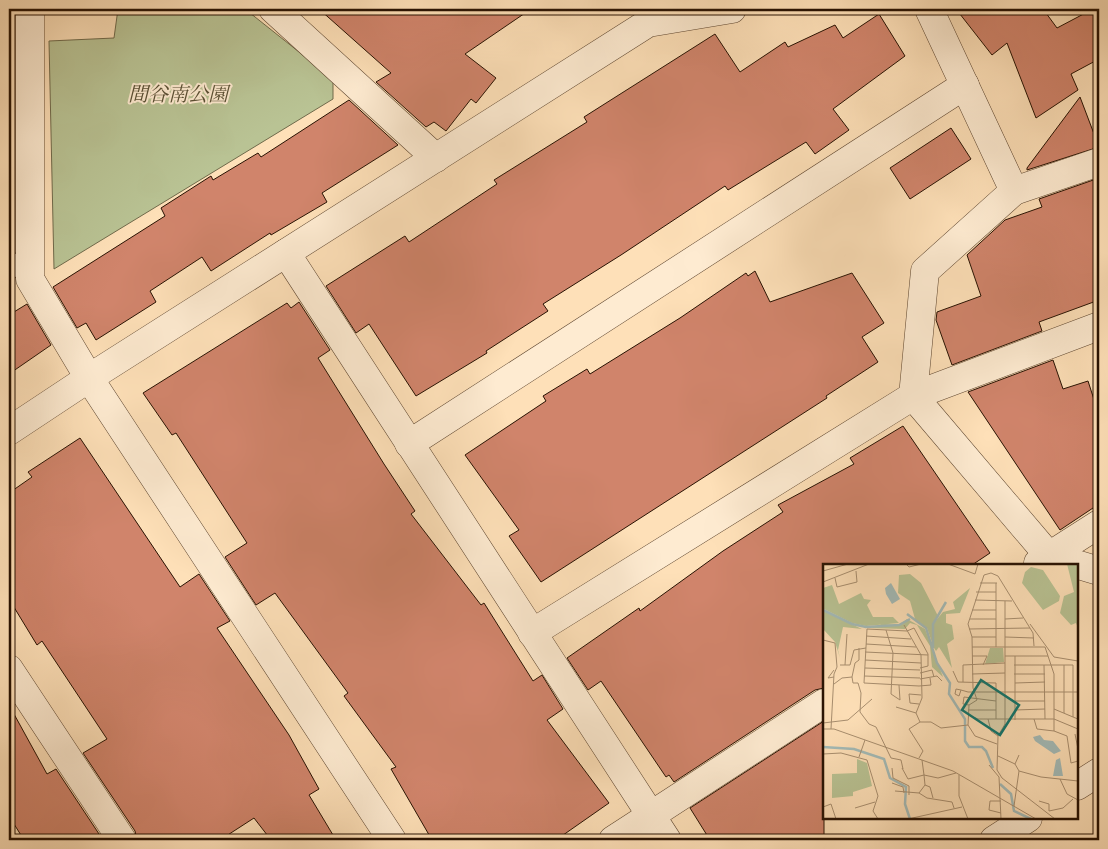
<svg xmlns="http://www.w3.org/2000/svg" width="1108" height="849" font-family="'IM FELL Great Primer','Noto Serif JP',serif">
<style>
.green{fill:#b9c394;stroke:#706a4b}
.building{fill:#d0846b;stroke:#281202}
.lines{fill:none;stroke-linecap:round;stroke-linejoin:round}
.service-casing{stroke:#5e4630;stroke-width:22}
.minor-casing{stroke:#5e4630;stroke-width:29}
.service{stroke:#feebd1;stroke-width:20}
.minor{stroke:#feebd1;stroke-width:28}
.labels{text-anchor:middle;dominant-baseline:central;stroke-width:4;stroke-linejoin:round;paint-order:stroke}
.park-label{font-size:20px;font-style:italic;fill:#5b5035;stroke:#feebd1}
.inset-river{fill:none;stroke:#a3bbb8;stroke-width:2.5}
.inset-road{fill:none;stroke:#a88e6f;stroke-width:1}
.view{fill:#0f766e;fill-opacity:0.15;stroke:#0f766e;stroke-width:2.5}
.inset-edge{fill:none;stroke:#281202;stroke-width:2.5}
</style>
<rect width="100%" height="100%" fill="#fee0b8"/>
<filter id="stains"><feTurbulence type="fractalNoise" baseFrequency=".004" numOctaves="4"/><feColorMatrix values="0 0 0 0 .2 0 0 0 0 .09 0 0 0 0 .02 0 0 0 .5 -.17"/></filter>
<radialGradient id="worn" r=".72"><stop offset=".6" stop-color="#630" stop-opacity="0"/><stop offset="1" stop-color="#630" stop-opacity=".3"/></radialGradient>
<path class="green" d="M118,9h127l88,70v20l-279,170 -5,-228 65,-3z"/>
<g class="building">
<path d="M319,9h212l-66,45 31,24 -20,25 -5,-4 -25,32 -12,-9 -8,5 -50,-45 15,-9z"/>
<path d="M956,9h95l-5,4 11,15 36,-19h6v50l-28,15 7,16 -42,28 -29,-75 -15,12z"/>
<path d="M879,14l26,42 -72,53 16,21 -34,24 -9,-12 -78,48 -3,-4 -104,69 -78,49 5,7 -62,40 1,2 -71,43 -47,-72 -13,9 -30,-47 79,-50 4,6 88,-58 -3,-4 93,-58 -3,-5 131,-83 25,38 45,-30 3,5 47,-22 8,13z"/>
<path d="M1080,97l19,50 -72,23v-2z"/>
<path d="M349,100l49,45 -76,48 5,9 -56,33 -1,-2 -59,38 -9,-14 -52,34 6,11 -60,38 -10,-17 -9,5 -24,-41 112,-71 -4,-8 50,-32 2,4 45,-27 3,4z"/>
<path d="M951,128l20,31 -61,40 -20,-31z"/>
<path d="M1099,178v122l-60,22 3,9 -90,34 -16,-45 1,-8 44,-16 -14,-41 38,-35 37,-13 -3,-8z"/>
<path d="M755,271l15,31 82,-29 32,50 -22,14 16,25 -52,34 1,2 -286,184 -32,-46 10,-6 -54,-75 81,-54 -3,-5 44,-27 3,5 90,-56 66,-45 2,3z"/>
<path d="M299,302l31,48 -12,8 66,106 31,47 -4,3 70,91 3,-2 49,78 9,-6 21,34 -16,11 62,83 -53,37h-124l-41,-71 5,-2 -52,-71 4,-3 -73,-100 -19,12 -31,-48 22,-14 -71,-110 -4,2 -29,-42 144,-90 4,5z"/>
<path d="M27,304l24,41 -42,29v-59z"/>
<path d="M1053,360l10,29 25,-8 11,34v89l-39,26 -92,-138z"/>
<path d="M903,426l87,127 -18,12h-148v123l-9,2 -141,92 -5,-7 -3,2 -65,-96 -13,9 -21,-32 72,-50 1,3 83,-60 60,-39 -5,-7 76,-41 -4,-6z"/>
<path d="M80,438l100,149 19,-13 31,47 -13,7 72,107 30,54 -10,6 27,45h-65l-17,-22 -34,22h-83l-2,-9 -52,-78 24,-14 -65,-98 -5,4 -28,-46v-106l23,-16 -4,-5z"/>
<path d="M9,705l38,69 9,-5 47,71h-79l-15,-24z"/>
<path d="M824,721v119h-114l-20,-32z"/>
</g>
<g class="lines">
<g class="service-casing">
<path id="service" d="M9,269l21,-12"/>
</g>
<g class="minor-casing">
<g id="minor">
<path d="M30,9v270l59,99 303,462"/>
<path d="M273,9l163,149"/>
<path d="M929,9l85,182 -89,80 -12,125 136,160 50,15"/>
<path d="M1014,191l85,-29"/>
<path d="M286,253l381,587"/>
<path d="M9,431l80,-53 559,-355 84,-14"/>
<path d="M409,444l556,-359"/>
<path d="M1038,563l61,-39"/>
<path d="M532,633l381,-237 186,-70"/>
<path d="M9,669l113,171"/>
<path d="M1077,786l22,-14"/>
<path d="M613,840l211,-137"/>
<path d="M994,840l34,-22"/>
</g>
</g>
<use href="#service" class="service"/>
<use href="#minor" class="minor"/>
</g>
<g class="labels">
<g class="park-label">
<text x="178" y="94">間谷南公園</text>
</g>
</g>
<g transform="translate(823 564)">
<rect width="255" height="255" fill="#fee0b8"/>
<path d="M244,0h11v64l-2,-5 -5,2 -11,-12 4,-17 10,-4zM208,3l12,3 17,26 -1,5 -16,9 -21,-27 3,-11zM87,10l11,9 17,33 -6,8 1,21 -6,-17 -12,-9 -5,-18 -12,-8 1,-18zM9,21l7,19 22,-11 3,6 7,1 -4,5 6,12h20l6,6 -33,3 -14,-3 -28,-14 -1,-21zM147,24l-10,25 -14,1v9l6,2 2,14 -7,5 5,24 -13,-21 -3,4 -2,-3 -1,-24 10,-12 12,-3 -2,-7zM0,47l39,18 -19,-2 -5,23 2,8 -5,-16 -12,-13zM84,55l18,10 18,48 -11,-10 -2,-21 -13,-21 -7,-2 -5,6 -35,-1 14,-4 15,1zM167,84h13l1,14 -19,2zM34,195l10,4 5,23 -19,6v4l-21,2v-24l25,-1z" fill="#b9c394"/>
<path d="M68,19l9,16 -8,5 -6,-10 -1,-6zM217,171l4,5 9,1 8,10 -7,3 -19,-13 -2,-4zM237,194l3,18h-10l3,-16z" fill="#a3bbb8"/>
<path class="inset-river" d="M0,46l29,14 14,3 33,-2 11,-6M84,50l19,14 11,35 13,20 -1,11 16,25v22l4,6h13l4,4 7,17M110,84v-24l13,-22M0,183l31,2 30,10 6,19 16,9 -1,17 5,15M177,220l11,10 3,17 17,8"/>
<path class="inset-road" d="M83,0l3,3 12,-3M125,0l27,10 3,-10M0,7l25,-7M12,14l2,9 20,-5 -1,-11M0,18l46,-18M157,19h17M173,19v64M153,28h20M152,36l37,1M182,37v123l-7,12 -1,34 5,8 53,41M149,46h24M147,55h26M182,55l18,-1M207,60l24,33 24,4M81,61l17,30 1,43 -6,15 4,9M146,65l61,-1M63,66l7,23 -2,41 9,6 -1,-15M43,72l45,3M149,73h24M182,73l29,1M0,76l12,3 2,24 -3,7 -3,55M43,80l50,3M149,83h73l9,27v57l13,5 4,27 7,-2M36,84v12l-4,3 -3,14 1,6h5l3,10 -1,19M42,88l63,3M149,92h15l-4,9M182,92h43M192,92v64M42,96l56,3M17,101h10l4,-15 12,-2M22,101l2,-31M191,101h30l1,54M221,101h29v52l5,2M241,101v48M42,104l55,2M97,104l8,-2v-12l-14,-26 -7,3 -40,-2 -3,54 55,3 12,-1 -1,-7M11,106l-6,8 6,-1M130,107l5,11 38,1v36M97,109l12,-3 2,7M149,110l33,-1M191,110h31M41,112l56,2M97,115l17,-3 5,5M140,118v-17l42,-2M192,119l30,-1M11,120l8,-6 10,-1M138,126l-2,6 -4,-2 1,-5 5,1 7,2h110M192,137h30M96,140l-9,-1 -1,-9 12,1M146,141l-6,-1 1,-7 32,4M73,143l20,6M231,145l19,8M145,146h28M192,146l30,-1M37,148l9,12 7,3 15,31 10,2 2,9M145,151l10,4h76l24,10M165,155l3,12 7,5M211,155l3,10 17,2M0,159l25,-3 24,-21M0,165h11l119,42 83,48M252,170l3,15M174,180l-22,-8 -7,-11 1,-20 8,-5 -4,-12 -1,-51 -4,-13 16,-49 7,-2 7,3 35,57 1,13M0,190l18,-1 26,7 11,36 -5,15 5,8M175,192l17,8M36,193l6,-17M96,194l4,-7 -14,-22 11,-7h11l10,6 27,-3M99,196l2,15M166,201l10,12 2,42M69,204l1,10 16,8v9M79,204l6,11 16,-4 14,3 18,-5M196,207l22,6 37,4M101,211l1,10 5,2 3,11M136,211v21l9,23M237,215l7,15 11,6M69,219l11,4 1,6M72,227l24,2 6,-8M96,229l8,5 25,4 2,6M178,237h-11l-1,9 12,3M216,237l10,3v7M191,242l5,-35 -4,-7 4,-9M0,243l8,-3 5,15M32,244l20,-6M226,247l14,-3 10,-9M85,255l54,-12"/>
<path class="view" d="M158,116l38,25 -19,30 -38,-25z"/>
<rect width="255" height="255" class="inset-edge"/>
</g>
<rect width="1108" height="849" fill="none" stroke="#fee0b8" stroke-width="30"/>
<rect x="10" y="10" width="1088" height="829" fill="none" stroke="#281202" stroke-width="2.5"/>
<rect x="15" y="15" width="1078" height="819" fill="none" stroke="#281202"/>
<rect width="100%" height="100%" filter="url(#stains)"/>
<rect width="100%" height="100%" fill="url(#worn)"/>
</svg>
